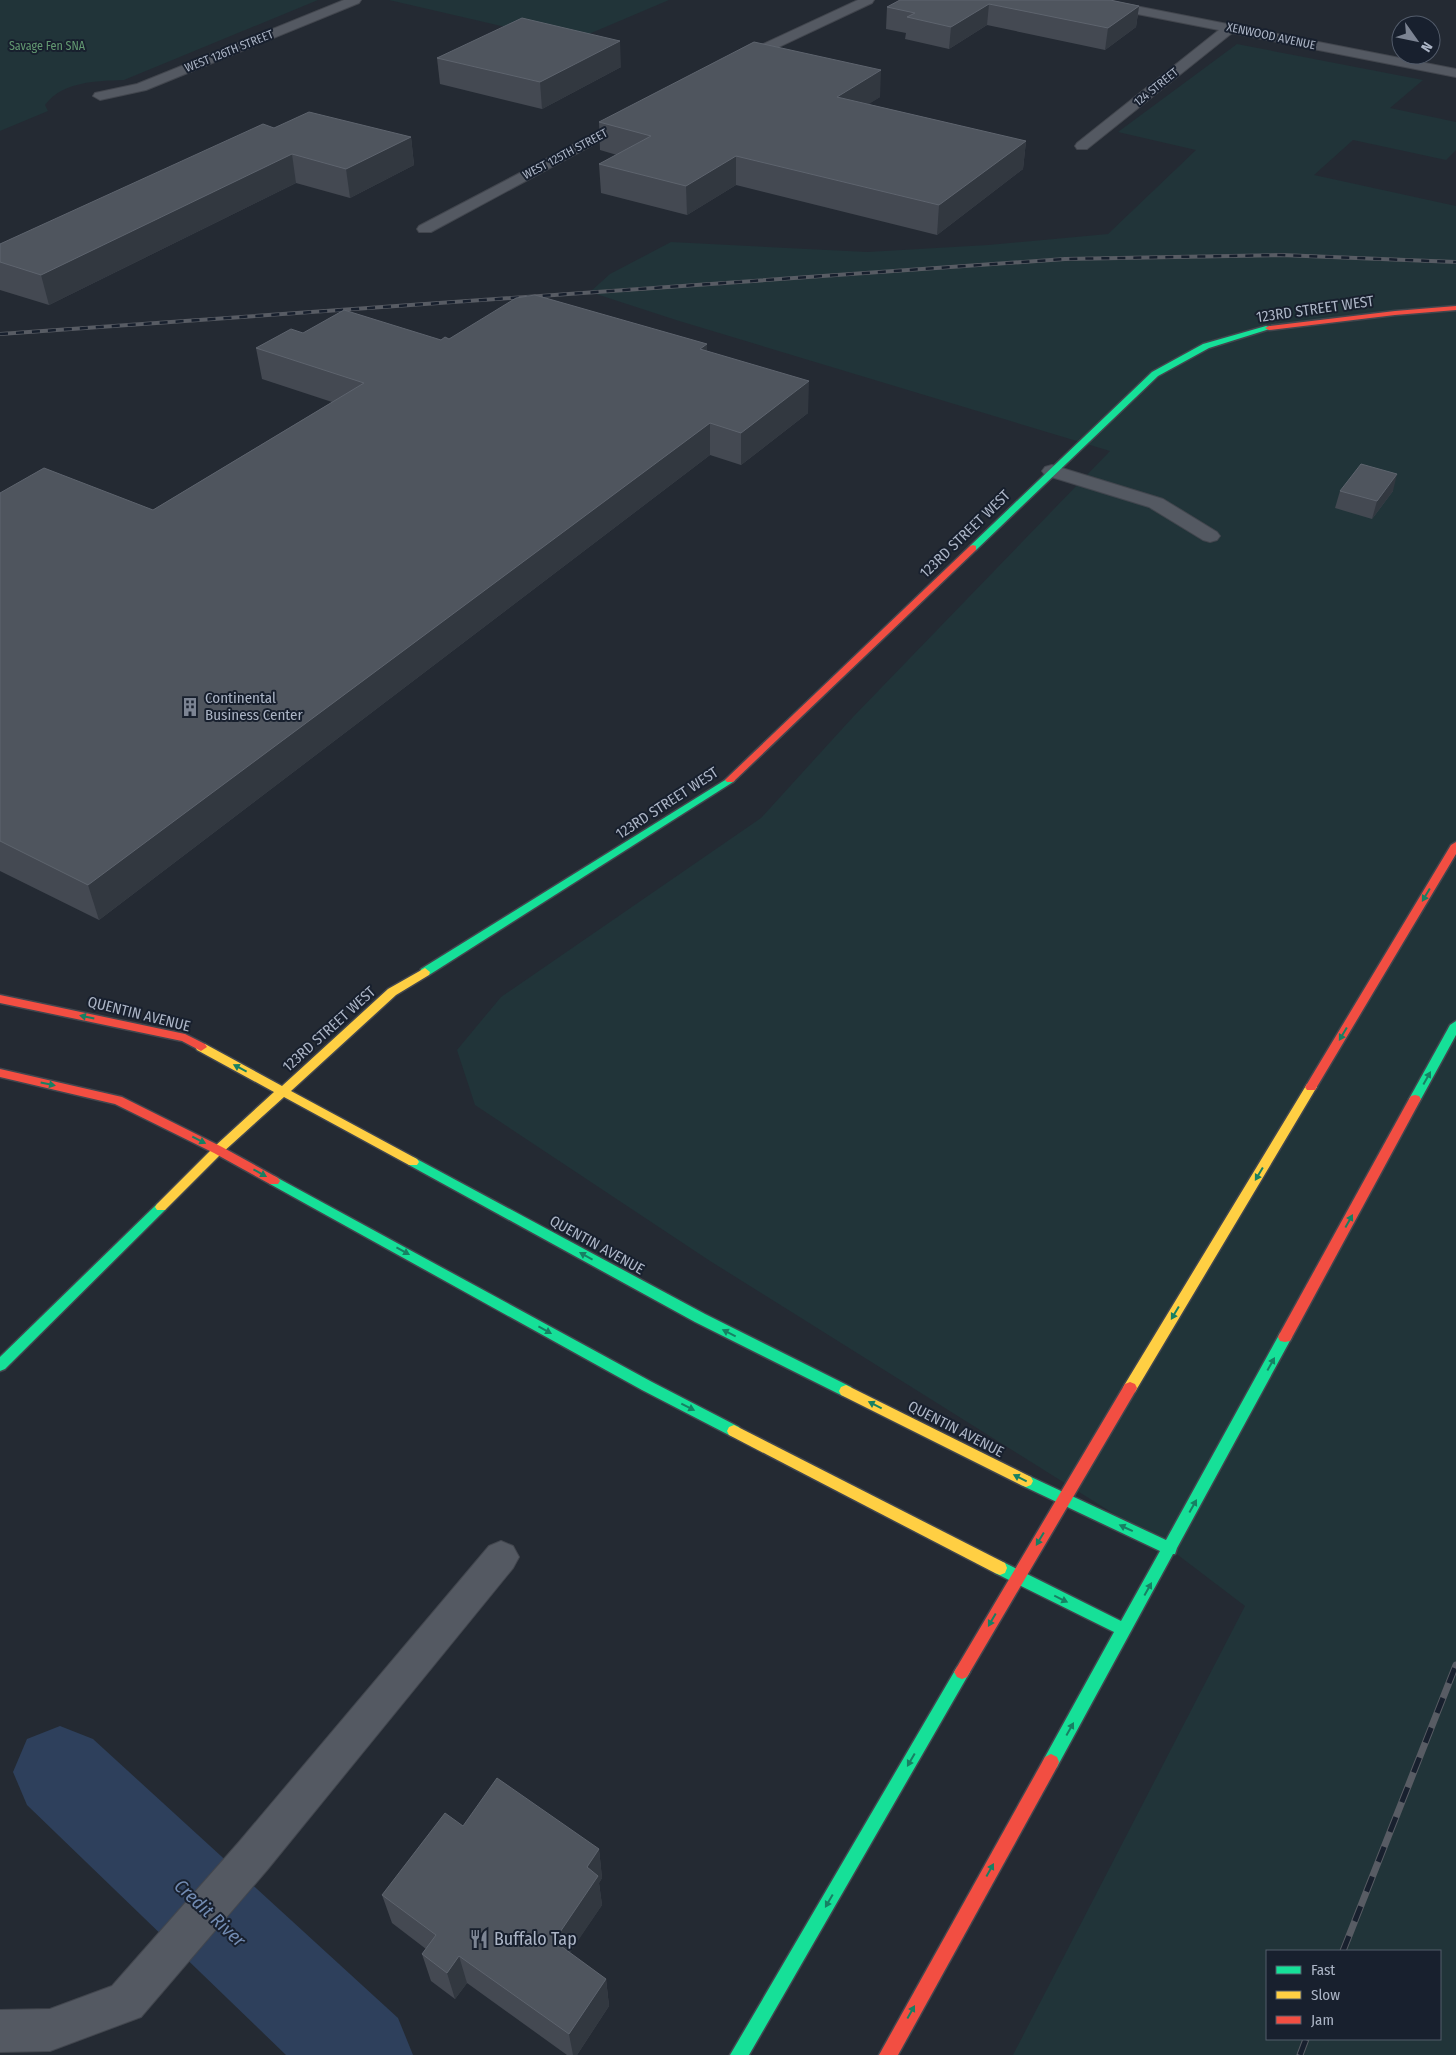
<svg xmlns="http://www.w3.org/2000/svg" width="1456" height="2055" font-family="'Fira Sans Condensed',sans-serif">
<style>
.green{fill:#213439;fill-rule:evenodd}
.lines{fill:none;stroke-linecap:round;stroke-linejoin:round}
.river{fill:#2e405c;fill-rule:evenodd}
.street-casing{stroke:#42464e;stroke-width:2}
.fast-casing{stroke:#42464e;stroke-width:3}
.slow-casing{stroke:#42464e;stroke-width:3}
.jam-casing{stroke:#42464e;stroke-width:3}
.street{fill:#545962;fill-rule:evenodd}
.fast{fill:#16e098;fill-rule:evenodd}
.slow{fill:#ffcf43;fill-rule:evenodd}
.jam{fill:#f24e42;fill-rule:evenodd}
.rail-far1-casing{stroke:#585c64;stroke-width:4}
.rail-casing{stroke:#585c64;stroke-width:7}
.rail-far1{stroke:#18202e;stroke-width:2.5;stroke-dasharray:8;stroke-linecap:butt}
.rail{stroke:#18202e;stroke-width:5;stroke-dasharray:16;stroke-linecap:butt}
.wall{fill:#444952}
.shaded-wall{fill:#323840}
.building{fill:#4f555e;stroke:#5e646e}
.oneway{fill:#178063}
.labels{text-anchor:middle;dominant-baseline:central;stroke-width:4;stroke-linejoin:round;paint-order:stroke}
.far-street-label{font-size:12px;fill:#acb5c6;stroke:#18202e}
.far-park-label{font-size:12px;fill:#629871;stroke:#18202e}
.street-label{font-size:15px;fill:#acb5c6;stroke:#18202e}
.poi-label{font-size:15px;fill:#acb5c6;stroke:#18202e;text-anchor:start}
.near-poi-label{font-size:18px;fill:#acb5c6;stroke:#18202e;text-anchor:start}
.near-water-label{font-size:19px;font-style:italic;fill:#728bb2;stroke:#18202e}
</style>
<rect width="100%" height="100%" fill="#242a33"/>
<g class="green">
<path d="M0,0h318l-194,80c-27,1 -61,1 -79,25l3,6 -48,20z"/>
<path d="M389,0h280l-99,42z"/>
<path d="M1237,44l186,36 -33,28 66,14v28l-10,10 -93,-20 -39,35 142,31v1849h-443l232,-449 -75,-57 -460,-288 -235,-156 -18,-55 44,-53 260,-179 92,-101 257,-266 -434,-131 -86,-28 20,-18 61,-32 196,10 121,-7 120,-11 88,-84 -78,-18zM1267,1951h173v88h-173z"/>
</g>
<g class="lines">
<path class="river" d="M60,1726l33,13 305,279 15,37h-127l-259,-250 -14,-33 14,-33z"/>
<g class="street-casing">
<g id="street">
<path d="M344,0h17l-2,3 -213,87 -46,10 -7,-4 2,-3 42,-9z"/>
<path d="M858,0h16l-2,3 -129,61h-10l-2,-3 2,-3z"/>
<path d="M1080,0h25l351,69v8l-224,-44 -145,116h-10l-2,-3 2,-3 142,-113 -133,-26z"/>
<path d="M632,114l5,1 2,3 -2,3 -206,111h-12l-2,-3 2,-3z"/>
<path d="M1052,465l111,34 54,33 3,4 -3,4 -7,2 -7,-2 -54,-33 -104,-32 -3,-4 3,-4z"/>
<path d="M501,1541l12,5 6,11 -6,11 -246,302 -126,147 -91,34 -50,1v-42l50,-1 62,-23 127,-144 250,-296z"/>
</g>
</g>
<g class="fast-casing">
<g id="fast">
<path d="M1266,326l7,2 -64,20 -51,28 -182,174h-6v-4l182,-174 51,-28z"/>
<path d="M730,777l3,1 2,2 -2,2 -304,193h-8l-1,-3 1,-3z"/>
<path d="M1456,1021v14l-35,64 -2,3h-8l-2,-3 41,-74z"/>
<path d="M413,1157l292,157 146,73 2,4 -2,4 -5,2 -5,-2 -146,-73 -286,-157 -2,-3 2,-3z"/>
<path d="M274,1176l378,206 87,45 2,4 -2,4 -5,2 -5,-2 -87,-45 -372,-206 -2,-3 2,-3z"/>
<path d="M161,1202l4,2 2,3 -2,3 -160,159 -5,2v-14l157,-153z"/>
<path d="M1285,1332l5,1 2,4 -115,211 -2,6h-2l-116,213 -6,3 -6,-3 -2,-5 2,-5 69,-125 -119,-59 -2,-5 2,-5 5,-2 5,2 116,58 39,-70 -139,-66 -2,-4 2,-4 5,-2 5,2 135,63 114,-207z"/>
<path d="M962,1665l5,2 3,5 -3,5 -218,378h-19l227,-388z"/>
</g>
</g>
<g class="slow-casing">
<g id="slow">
<path d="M425,968l5,4 -1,3 -33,20 -105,96 126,68 2,3 -2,3h-8l-125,-68 -62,56 -57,57h-8l-2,-3 2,-3 57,-57 60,-55 -77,-42 -2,-3 2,-3h8l77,42 106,-97z"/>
<path d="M1311,1083l4,1 2,3 -2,3 -180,302 -5,2 -5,-2 -2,-4 2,-4 182,-300z"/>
<path d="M846,1385l185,92 2,4 -2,4 -5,2 -5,-2 -180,-90 -2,-4 2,-4z"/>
<path d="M734,1425l271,138 2,5 -2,5 -5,2 -5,-2 -266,-138 -2,-4 2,-4z"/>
</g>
</g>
<g class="jam-casing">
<g id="jam">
<path d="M1456,306v4l-61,5 -126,15 -4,-2 4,-2 126,-15z"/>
<path d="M973,545l3,1v4l-243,232h-6l-2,-2 2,-2 243,-232z"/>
<path d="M1456,842v12l-141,236h-8l-2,-3 2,-3 144,-239z"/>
<path d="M0,995l185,39 20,10 2,3 -6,4 -19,-10 -182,-38z"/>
<path d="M0,1069l122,28 100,50 56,31 2,3 -2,3h-8l-56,-31 -99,-49 -115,-27z"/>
<path d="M1415,1095l4,1 2,3 -131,242 -5,1 -5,-1 -2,-4 2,-4 129,-234 2,-3z"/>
<path d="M1130,1382l5,2 2,4 -2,4 -168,285 -5,2 -5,-2 -3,-5 3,-5 168,-283z"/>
<path d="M1051,1754l6,3 2,5 -2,5 -159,288h-19l166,-298z"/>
</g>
</g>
<use href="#street" class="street"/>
<use href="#fast" class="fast"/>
<use href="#slow" class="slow"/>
<use href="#jam" class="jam"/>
<g class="rail-far1-casing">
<path id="rail-far1" d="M0,334l1065,-75 216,-4 175,7"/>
</g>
<g class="rail-casing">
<g id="rail">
<path d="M1343,1951l113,-286"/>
<path d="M1300,2055l6,-16"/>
</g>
</g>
<use href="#rail-far1" class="rail-far1"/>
<use href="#rail" class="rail"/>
</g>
<g class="wall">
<path d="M900,0l239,6 -3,21 -31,23 -118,-25 -38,24 -44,-10 1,-6 -20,-4 1,-22z"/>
<path d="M437,58l184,9 -79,42 -102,-25z"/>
<path d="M880,97l-12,7 158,37 -3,28 -86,66 -201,-50 -49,30 -86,-22 -2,-29 18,-9 -17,-5 -1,-28z"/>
<path d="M274,128l137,9 3,28 -64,33 -54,-15 -247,122 -49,-15v-46z"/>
<path d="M303,333l138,7 8,-1 258,12 101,62 -67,52 -31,-10 -611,465 -99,-49v-378l153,17 179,-108 -70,-23 -6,-31z"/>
<path d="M1340,491h53l-21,28 -37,-11z"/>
<path d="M463,1826l136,23 3,29 -3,5 3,22 -33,48 37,26 3,27 -32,49h-10l-100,-72 -12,16 -24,-18 -9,-27 4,-5 -34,-26 -10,-28z"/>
</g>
<g class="shaded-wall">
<path d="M989,4l-2,21 -38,24 2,-22z"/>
<path d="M1139,6l-3,21 -31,23 3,-22z"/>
<path d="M620,41l1,26 -79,42 -2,-27z"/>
<path d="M881,70l-1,27 -44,28 1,-28z"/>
<path d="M411,137l3,28 -64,33 -4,-29z"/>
<path d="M1026,141l-3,28 -86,66 2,-30z"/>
<path d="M292,154l4,29 -247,122 -8,-30z"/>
<path d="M736,156v29l-49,30 -1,-29z"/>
<path d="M707,344v32l-7,-27z"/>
<path d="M809,381l-1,32 -67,52v-32z"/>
<path d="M710,423v32l-611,465 -11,-35z"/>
<path d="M1397,474l-4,17 -21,28 5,-18z"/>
<path d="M599,1849l3,29 -3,5 3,22 -43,64 -5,-28 33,-74z"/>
<path d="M459,1956l8,27 -12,16 -8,-26z"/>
<path d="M606,1979l3,27 -32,49h-4l-4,-21z"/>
</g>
<g class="building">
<path d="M900,0h210l29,6 -31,22 -119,-24 -38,23 -44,-10 8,-4 -28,-6z"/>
<path d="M522,18l98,23 -80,41 -103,-24z"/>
<path d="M754,42l127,28 -44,27 189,44 -87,64 -203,-49 -50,30 -87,-22 52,-28 -52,-14z"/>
<path d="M309,112l102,25 -65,32 -54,-15 -251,121 -41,-13v-18l263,-120 11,4z"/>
<path d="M535,295l172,49 -7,5 109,32 -68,52 -31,-10 -622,462 -88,-44v-348l44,-25 109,42 211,-127 -108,-35 35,-19 12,4 41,-23 97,30 4,-3 4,2 67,-41z"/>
<path d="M1361,464l36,10 -20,27 -37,-10z"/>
<path d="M497,1778l102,71 -12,18 11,9 -44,65 52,38 -37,55 -110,-78 -12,17 -25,-19 14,-19 -54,-40 63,-82 18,13z"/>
</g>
<defs><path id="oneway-solid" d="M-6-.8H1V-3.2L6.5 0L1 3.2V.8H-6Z" transform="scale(1.25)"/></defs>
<g class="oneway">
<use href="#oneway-solid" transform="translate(1426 895) rotate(121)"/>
<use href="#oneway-solid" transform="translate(87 1017) rotate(-168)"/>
<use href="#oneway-solid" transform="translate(1343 1034) rotate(121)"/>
<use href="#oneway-solid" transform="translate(240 1068) rotate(-152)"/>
<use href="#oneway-solid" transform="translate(1427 1078) rotate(-61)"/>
<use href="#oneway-solid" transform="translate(48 1084) rotate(12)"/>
<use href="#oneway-solid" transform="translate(199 1140) rotate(27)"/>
<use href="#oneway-solid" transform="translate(260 1173) rotate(29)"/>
<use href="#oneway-solid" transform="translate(1259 1174) rotate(121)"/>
<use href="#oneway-solid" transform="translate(1349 1221) rotate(-61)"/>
<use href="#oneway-solid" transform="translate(403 1251) rotate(29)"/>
<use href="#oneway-solid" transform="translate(586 1256) rotate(-151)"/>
<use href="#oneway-solid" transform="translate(1175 1313) rotate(121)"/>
<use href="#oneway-solid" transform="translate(545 1330) rotate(29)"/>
<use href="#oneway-solid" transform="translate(729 1333) rotate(-153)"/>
<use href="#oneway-solid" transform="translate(1271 1364) rotate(-61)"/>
<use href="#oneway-solid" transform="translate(875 1405) rotate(-153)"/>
<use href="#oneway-solid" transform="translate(688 1407) rotate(27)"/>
<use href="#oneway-solid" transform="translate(1020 1478) rotate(-153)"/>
<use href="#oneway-solid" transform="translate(1193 1506) rotate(-61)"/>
<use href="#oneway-solid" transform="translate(1126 1528) rotate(-155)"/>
<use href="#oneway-solid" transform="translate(1040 1539) rotate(121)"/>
<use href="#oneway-solid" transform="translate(1148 1589) rotate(-61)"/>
<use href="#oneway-solid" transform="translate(1061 1599) rotate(26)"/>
<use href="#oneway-solid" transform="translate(992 1620) rotate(120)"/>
<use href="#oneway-solid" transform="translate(1070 1729) rotate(-61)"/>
<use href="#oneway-solid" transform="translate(911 1760) rotate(120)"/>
<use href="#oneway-solid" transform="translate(990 1870) rotate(-61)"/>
<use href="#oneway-solid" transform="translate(829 1901) rotate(120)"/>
<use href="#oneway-solid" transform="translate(911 2012) rotate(-61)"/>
</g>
<defs>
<g id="building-bare" transform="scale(1.5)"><path d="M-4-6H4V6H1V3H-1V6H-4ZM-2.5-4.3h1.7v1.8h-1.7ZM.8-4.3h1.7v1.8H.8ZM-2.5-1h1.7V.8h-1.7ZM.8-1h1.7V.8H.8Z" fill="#7c8493" stroke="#18202e" stroke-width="2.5" paint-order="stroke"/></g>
<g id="restaurant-bare" transform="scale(1.5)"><path d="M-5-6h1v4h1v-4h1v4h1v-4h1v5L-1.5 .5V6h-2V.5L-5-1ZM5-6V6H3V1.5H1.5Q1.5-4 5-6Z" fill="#7c8493" stroke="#18202e" stroke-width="2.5" paint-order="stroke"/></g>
</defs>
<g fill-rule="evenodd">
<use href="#building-bare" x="190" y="707"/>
<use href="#restaurant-bare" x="479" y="1939"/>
</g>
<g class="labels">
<g class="far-street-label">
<text transform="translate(1271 36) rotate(12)">XENWOOD AVENUE</text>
<text transform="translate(229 51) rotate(-22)">WEST 126TH STREET</text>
<text transform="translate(1156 87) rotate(-39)">124 STREET</text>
<text transform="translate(565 154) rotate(-28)">WEST 125TH STREET</text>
</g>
<g class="far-park-label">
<text x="47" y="46">Savage Fen SNA</text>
</g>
<g class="street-label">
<text transform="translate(1315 309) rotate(-8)">123RD STREET WEST</text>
<text transform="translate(965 534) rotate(-44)">123RD STREET WEST</text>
<text transform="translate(667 803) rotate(-33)">123RD STREET WEST</text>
<text transform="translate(139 1014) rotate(14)">QUENTIN AVENUE</text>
<text transform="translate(329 1029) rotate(-42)">123RD STREET WEST</text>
<text transform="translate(597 1245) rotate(29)">QUENTIN AVENUE</text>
<text transform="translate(956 1429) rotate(27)">QUENTIN AVENUE</text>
</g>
<g class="poi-label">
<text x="205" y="698">Continental<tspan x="205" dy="17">Business Center</tspan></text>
</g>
<g class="near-poi-label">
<text x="494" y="1939">Buffalo Tap</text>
</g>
<g class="near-water-label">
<text transform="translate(210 1913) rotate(43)">Credit River</text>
</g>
</g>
<rect x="1266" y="1950" width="175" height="90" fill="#18202e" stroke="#535c6b"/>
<rect x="1276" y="1966" width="25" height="8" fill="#16e098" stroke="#535c6b"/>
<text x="1311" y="1975" font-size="15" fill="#acb5c6">Fast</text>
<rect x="1276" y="1991" width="25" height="8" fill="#ffcf43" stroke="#535c6b"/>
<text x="1311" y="2000" font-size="15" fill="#acb5c6">Slow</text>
<rect x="1276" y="2016" width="25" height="8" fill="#f24e42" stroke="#535c6b"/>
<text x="1311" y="2025" font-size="15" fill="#acb5c6">Jam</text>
<g transform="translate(1416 40) rotate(123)"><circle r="24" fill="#18202e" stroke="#535c6b"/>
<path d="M0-4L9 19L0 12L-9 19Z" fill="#7c8493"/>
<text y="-8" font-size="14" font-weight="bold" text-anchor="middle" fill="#acb5c6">N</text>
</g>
</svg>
